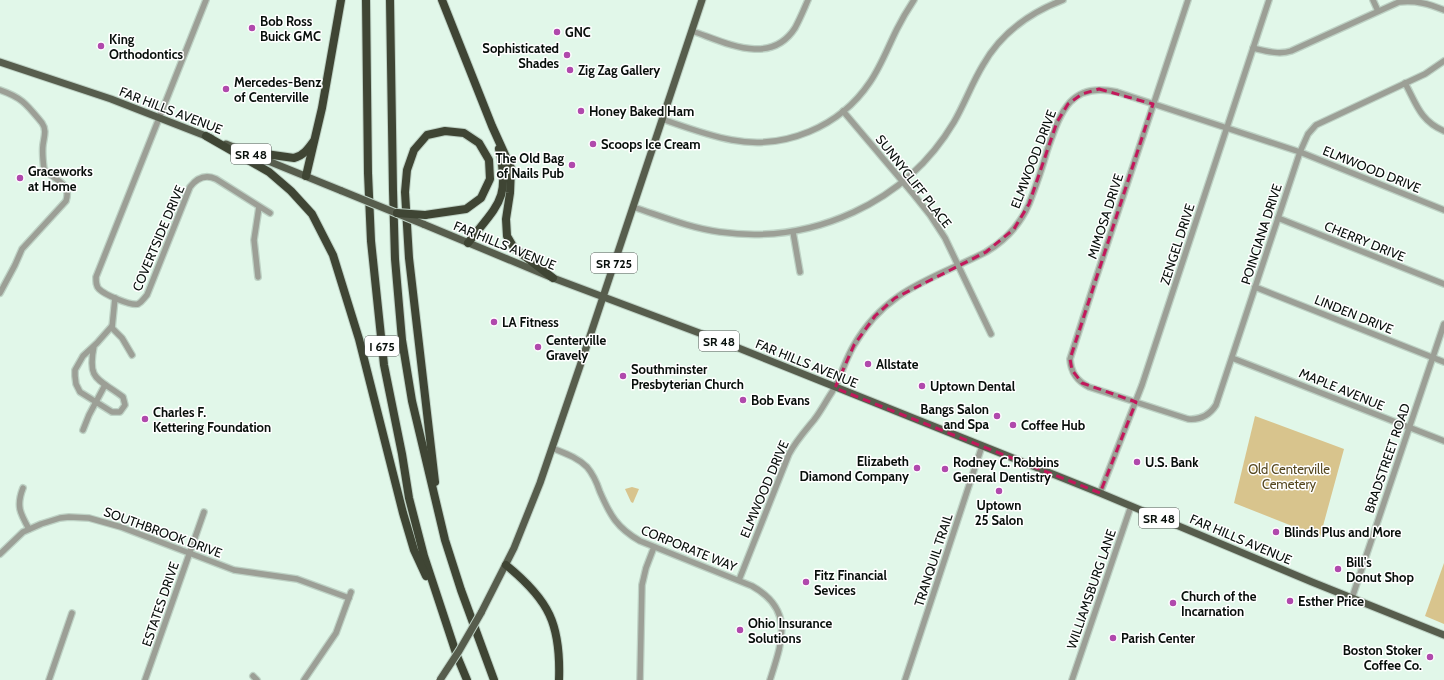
<svg xmlns="http://www.w3.org/2000/svg" width="1444" height="680" font-family="Cabin,sans-serif">
<style>
.green{fill:#d8c48d}
.lines{fill:none;stroke-linecap:round;stroke-linejoin:round}
.minor-casing{stroke:#bed2c5;stroke-width:8}
.major-casing{stroke:#bed2c5;stroke-width:9}
.highway-casing{stroke:#bed2c5;stroke-width:10}
.minor{stroke:#9c9f96;stroke-width:5.5}
.major{stroke:#575d4d;stroke-width:7}
.highway{stroke:#3f4534;stroke-width:8}
.major-bridge-casing{stroke:#bed2c5;stroke-width:9;stroke-linecap:butt}
.highway-bridge-casing{stroke:#bed2c5;stroke-width:10;stroke-linecap:butt}
.major-bridge{stroke:#575d4d;stroke-width:7}
.highway-bridge{stroke:#3f4534;stroke-width:8}
.marked{fill:none;stroke:#c2185b;stroke-width:3;stroke-dasharray:8 5;stroke-linejoin:round}
.poi-dot{fill:#b049ac;stroke:#fff;stroke-width:1.5}
.labels{text-anchor:middle;dominant-baseline:central;stroke-width:3;stroke-linejoin:round;paint-order:stroke}
.shield{fill:#fff;stroke:#525754;stroke-width:1}
.shield-label{font-size:12px;font-weight:bold;fill:#080f0b}
.poi-label{font-size:13px;font-weight:bold;fill:#080f0b;stroke:#fff;text-anchor:start}
.street-label{font-size:13px;fill:#080f0b;stroke:#fff}
.park-label{font-size:13px;fill:#55471f;stroke:#fff}
</style>
<rect width="100%" height="100%" fill="#e1f7e9"/>
<g class="green">
<path d="M1255,416l89,33 -24,88 -86,-34z"/>
<path d="M632,487l7,2 -6,14 -2,-1 -6,-13z"/>
<path d="M1444,563v61l-19,-8z"/>
</g>
<g class="lines">
<g class="minor-casing">
<g id="minor">
<path d="M206,0l-110,277c0,5 0,9 3,12 6,6 32,17 39,15 4,-2 6,-6 9,-9l43,-108c7,-9 15,-13 26,-8l54,34"/>
<path d="M1188,0l-94,284 -24,75c1,14 7,22 19,28l99,32c12,1 21,-3 28,-14l84,-253 8,-18 8,-9 109,-51 19,-13"/>
<path d="M1373,0l5,11"/>
<path d="M692,31c33,11 78,36 103,-3 5,-9 9,-19 13,-28"/>
<path d="M1253,48c13,3 26,7 38,3l108,-49c17,-2 30,2 45,8"/>
<path d="M1405,83c11,20 15,38 39,48"/>
<path d="M0,90c23,8 27,15 42,33 5,7 2,14 1,22 -1,8 0,16 1,24 10,12 28,13 22,32l-44,48 -7,16 -15,28"/>
<path d="M843,111l71,84 16,20 15,23 46,96"/>
<path d="M662,119c23,8 47,17 70,21 52,10 108,-13 138,-58 11,-16 18,-35 27,-53 5,-10 11,-20 17,-29"/>
<path d="M633,207c28,9 57,21 87,25 92,13 186,-29 234,-110 11,-19 18,-39 29,-57 18,-32 46,-52 80,-65"/>
<path d="M1278,218l166,66"/>
<path d="M793,232l7,40"/>
<path d="M258,277l-4,-37 5,-33"/>
<path d="M1255,287l189,75"/>
<path d="M115,298l-3,30 10,10 10,17"/>
<path d="M94,346c-7,35 4,32 29,51l2,8 -5,7h-8l-32,-20 -4,-8 -1,-8v-6l8,-14 14,-13 15,-17"/>
<path d="M1232,358l212,83"/>
<path d="M83,430l6,-15 16,-30"/>
<path d="M552,448c12,5 25,9 35,19 6,7 10,16 13,25 10,23 17,36 40,49l112,45c43,24 30,56 18,94"/>
<path d="M23,488c-7,18 -3,25 6,41"/>
<path d="M1100,493l42,-108 127,-385"/>
<path d="M0,554l23,-22 18,-8 19,-6 9,-1 20,1 32,9 113,43 63,9 52,19"/>
<path d="M739,580l50,-126c7,-13 16,-23 25,-34 7,-9 12,-19 18,-28 9,-15 13,-32 22,-47 32,-56 79,-66 132,-93 20,-12 34,-27 43,-48 7,-18 13,-35 18,-53 13,-37 22,-70 70,-59l183,60 144,58"/>
<path d="M1352,598l92,-274"/>
<path d="M253,676l4,4"/>
<path d="M49,680l23,-67"/>
<path d="M145,680l59,-168"/>
<path d="M304,680l32,-47 15,-41"/>
<path d="M640,680l2,-95 4,-17 8,-21"/>
<path d="M905,680l77,-234"/>
<path d="M1072,680l59,-174"/>
</g>
</g>
<g class="major-casing">
<g id="major">
<path d="M0,62l111,37 100,39"/>
<path d="M226,144l116,47"/>
<path d="M423,224l130,54 173,65 374,150 212,89 132,53"/>
<path d="M481,613l33,-65 26,-65 40,-117 122,-366"/>
</g>
</g>
<g class="highway-casing">
<g id="highway">
<path d="M366,0l2,173 3,68 13,124 18,89 7,44 15,58 33,100 10,24"/>
<path d="M390,0l3,190 2,69 7,81 10,61 33,139 16,50 33,90"/>
<path d="M442,0l50,126 19,42 -1,25 -4,26 1,17 7,12 39,30"/>
<path d="M206,136l63,36 22,19 21,23 21,41 26,84 44,174 11,37 12,26"/>
<path d="M244,151l50,7c9,-2 14,-9 19,-16"/>
<path d="M306,176l16,-68 19,-108"/>
<path d="M425,215l41,-6 15,-11 9,-19 -1,-19 -10,-17 -15,-10 -19,-2 -18,4 -13,15 -7,20 -2,22 4,66 26,224"/>
<path d="M468,243c29,-38 43,-43 31,-94"/>
<path d="M506,565c43,35 55,59 53,115"/>
</g>
</g>
<use href="#minor" class="minor"/>
<use href="#major" class="major"/>
<use href="#highway" class="highway"/>
<g class="major-bridge-casing">
<g id="major-bridge">
<path d="M342,191l81,33"/>
<path d="M440,680l19,-29 22,-38"/>
</g>
</g>
<g class="highway-bridge-casing">
<path id="highway-bridge" d="M397,213l28,2"/>
</g>
<use href="#major-bridge" class="major-bridge"/>
<use href="#highway-bridge" class="highway-bridge"/>
</g>
<path class="marked" d="M1099,89l54,15 -83,255 2,11 10,13 54,19 -36,91 -265,-105 19,-43 21,-29 20,-18 91,-46 28,-23 15,-25 28,-82 11,-18 14,-10z"/>
<g class="poi-dot">
<circle cx="252" cy="28" r="4"/>
<circle cx="557" cy="32" r="4"/>
<circle cx="101" cy="46" r="4"/>
<circle cx="567" cy="55" r="4"/>
<circle cx="570" cy="70" r="4"/>
<circle cx="226" cy="89" r="4"/>
<circle cx="581" cy="111" r="4"/>
<circle cx="593" cy="144" r="4"/>
<circle cx="572" cy="165" r="4"/>
<circle cx="20" cy="178" r="4"/>
<circle cx="494" cy="322" r="4"/>
<circle cx="538" cy="347" r="4"/>
<circle cx="868" cy="364" r="4"/>
<circle cx="623" cy="376" r="4"/>
<circle cx="922" cy="386" r="4"/>
<circle cx="743" cy="400" r="4"/>
<circle cx="997" cy="416" r="4"/>
<circle cx="145" cy="419" r="4"/>
<circle cx="1013" cy="425" r="4"/>
<circle cx="1137" cy="462" r="4"/>
<circle cx="917" cy="468" r="4"/>
<circle cx="945" cy="469" r="4"/>
<circle cx="999" cy="491" r="4"/>
<circle cx="1276" cy="532" r="4"/>
<circle cx="1338" cy="569" r="4"/>
<circle cx="806" cy="582" r="4"/>
<circle cx="1290" cy="601" r="4"/>
<circle cx="1173" cy="603" r="4"/>
<circle cx="740" cy="630" r="4"/>
<circle cx="1113" cy="638" r="4"/>
<circle cx="1430" cy="657" r="4"/>
</g>
<g class="labels">
<g class="shield">
<rect x="231" y="144" width="40" height="20" rx="3"/>
<rect x="591" y="253" width="46" height="20" rx="3"/>
<rect x="699" y="331" width="40" height="20" rx="3"/>
<rect x="365" y="336" width="34" height="20" rx="3"/>
<rect x="1139" y="508" width="40" height="20" rx="3"/>
</g>
<g class="shield-label">
<text x="251" y="154">SR 48</text>
<text x="614" y="263">SR 725</text>
<text x="719" y="341">SR 48</text>
<text x="382" y="346">I 675</text>
<text x="1159" y="518">SR 48</text>
</g>
<g class="poi-label">
<text x="260" y="21">Bob Ross<tspan x="260" dy="15">Buick GMC</tspan></text>
<text x="565" y="32">GNC</text>
<text x="109" y="39">King<tspan x="109" dy="15">Orthodontics</tspan></text>
<text x="559" y="48" text-anchor="end">Sophisticated<tspan x="559" dy="15">Shades</tspan></text>
<text x="578" y="70">Zig Zag Gallery</text>
<text x="234" y="82">Mercedes-Benz<tspan x="234" dy="15">of Centerville</tspan></text>
<text x="589" y="111">Honey Baked Ham</text>
<text x="601" y="144">Scoops Ice Cream</text>
<text x="564" y="158" text-anchor="end">The Old Bag<tspan x="564" dy="15">of Nails Pub</tspan></text>
<text x="28" y="171">Graceworks<tspan x="28" dy="15">at Home</tspan></text>
<text x="502" y="322">LA Fitness</text>
<text x="546" y="340">Centerville<tspan x="546" dy="15">Gravely</tspan></text>
<text x="876" y="364">Allstate</text>
<text x="631" y="369">Southminster<tspan x="631" dy="15">Presbyterian Church</tspan></text>
<text x="930" y="386">Uptown Dental</text>
<text x="751" y="400">Bob Evans</text>
<text x="989" y="409" text-anchor="end">Bangs Salon<tspan x="989" dy="15">and Spa</tspan></text>
<text x="153" y="412">Charles F.<tspan x="153" dy="15">Kettering Foundation</tspan></text>
<text x="1021" y="425">Coffee Hub</text>
<text x="909" y="461" text-anchor="end">Elizabeth<tspan x="909" dy="15">Diamond Company</tspan></text>
<text x="953" y="462">Rodney C. Robbins<tspan x="953" dy="15">General Dentistry</tspan></text>
<text x="1145" y="462">U.S. Bank</text>
<text x="999" y="505" text-anchor="middle">Uptown<tspan x="999" dy="15">25 Salon</tspan></text>
<text x="1284" y="532">Blinds Plus and More</text>
<text x="1346" y="562">Bill's<tspan x="1346" dy="15">Donut Shop</tspan></text>
<text x="814" y="575">Fitz Financial<tspan x="814" dy="15">Sevices</tspan></text>
<text x="1181" y="596">Church of the<tspan x="1181" dy="15">Incarnation</tspan></text>
<text x="1298" y="601">Esther Price</text>
<text x="748" y="623">Ohio Insurance<tspan x="748" dy="15">Solutions</tspan></text>
<text x="1121" y="638">Parish Center</text>
<text x="1422" y="650" text-anchor="end">Boston Stoker<tspan x="1422" dy="15">Coffee Co.</tspan></text>
</g>
<g class="street-label">
<text transform="translate(171 110) rotate(21)">FAR HILLS AVENUE</text>
<text transform="translate(1033 159) rotate(-69)">ELMWOOD DRIVE</text>
<text transform="translate(1372 169) rotate(22)">ELMWOOD DRIVE</text>
<text transform="translate(914 181) rotate(52)">SUNNYCLIFF PLACE</text>
<text transform="translate(1105 216) rotate(-72)">MIMOSA DRIVE</text>
<text transform="translate(1261 234) rotate(-72)">POINCIANA DRIVE</text>
<text transform="translate(158 238) rotate(-67)">COVERTSIDE DRIVE</text>
<text transform="translate(1365 241) rotate(22)">CHERRY DRIVE</text>
<text transform="translate(1177 244) rotate(-72)">ZENGEL DRIVE</text>
<text transform="translate(505 245) rotate(22)">FAR HILLS AVENUE</text>
<text transform="translate(1354 314) rotate(22)">LINDEN DRIVE</text>
<text transform="translate(807 363) rotate(22)">FAR HILLS AVENUE</text>
<text transform="translate(1342 389) rotate(22)">MAPLE AVENUE</text>
<text transform="translate(1387 458) rotate(-71)">BRADSTREET ROAD</text>
<text transform="translate(764 489) rotate(-67)">ELMWOOD DRIVE</text>
<text transform="translate(163 532) rotate(20)">SOUTHBROOK DRIVE</text>
<text transform="translate(1241 539) rotate(23)">FAR HILLS AVENUE</text>
<text transform="translate(689 548) rotate(22)">CORPORATE WAY</text>
<text transform="translate(933 560) rotate(-72)">TRANQUIL TRAIL</text>
<text transform="translate(1091 589) rotate(-71)">WILLIAMSBURG LANE</text>
<text transform="translate(160 604) rotate(-71)">ESTATES DRIVE</text>
</g>
<g class="park-label">
<text x="1289" y="469">Old Centerville<tspan x="1289" dy="15">Cemetery</tspan></text>
</g>
</g>
</svg>
